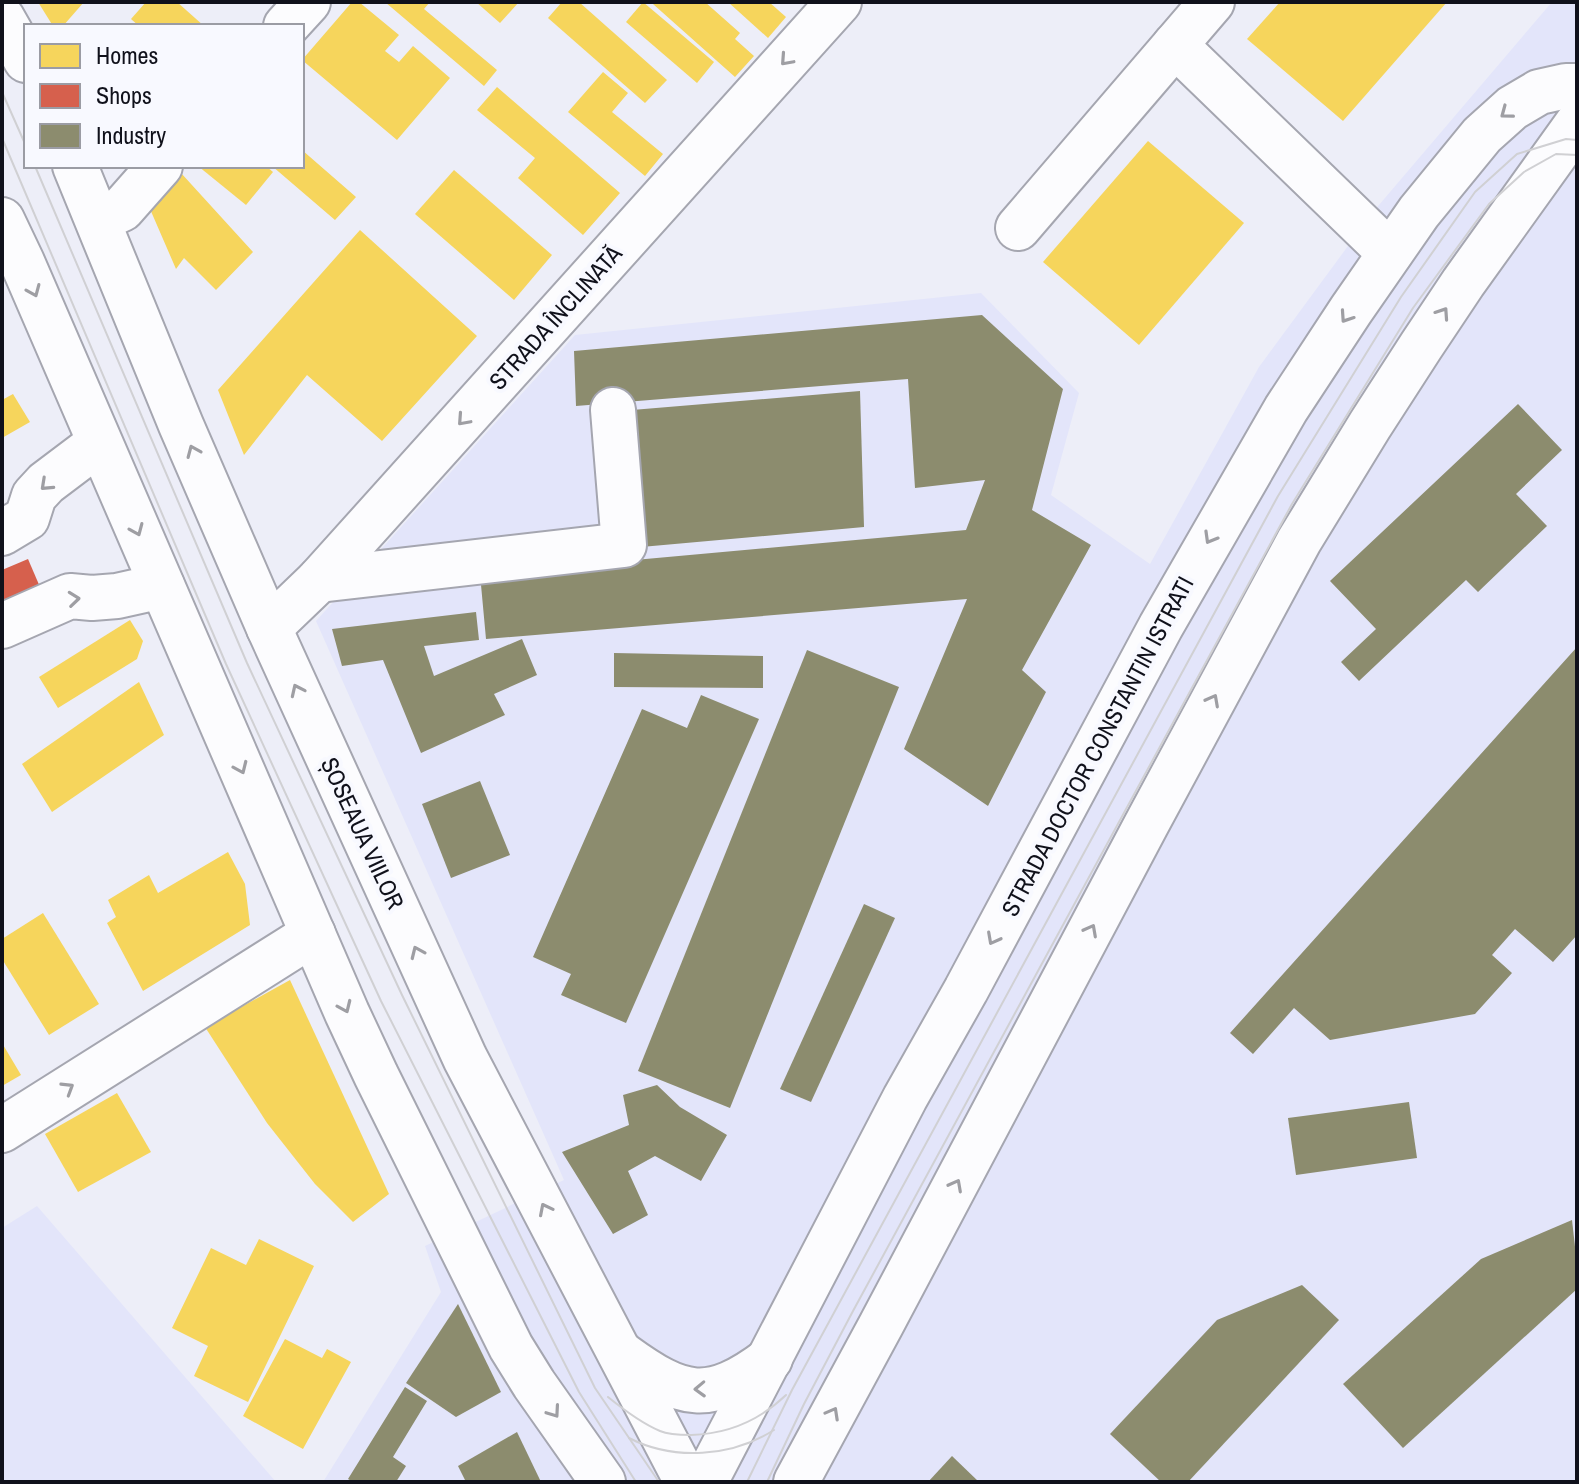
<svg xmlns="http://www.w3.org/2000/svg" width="1579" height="1484" font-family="'Archivo Narrow',sans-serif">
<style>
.built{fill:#e3e5fa}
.homes{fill:#f6d55c}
.shops{fill:#d6604d}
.industry{fill:#8c8c6e}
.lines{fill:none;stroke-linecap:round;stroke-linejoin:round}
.minor-casing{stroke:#a5a6b0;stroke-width:48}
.major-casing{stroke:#a5a6b0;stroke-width:48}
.minor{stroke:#fcfcfe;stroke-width:44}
.major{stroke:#fcfcfe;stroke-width:44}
.tram{stroke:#d0d0d3;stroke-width:2}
.oneway{stroke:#9e9ea3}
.labels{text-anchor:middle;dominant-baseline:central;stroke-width:8;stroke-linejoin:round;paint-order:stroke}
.street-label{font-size:24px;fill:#10111b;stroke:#f8f9ff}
</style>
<rect width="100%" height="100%" fill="#edeef8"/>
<g class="built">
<path d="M1552,2h25v1480h-1254l118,-190 -16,-46 139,-66 -248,-559 259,-286 406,-42 98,100 -28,102 99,69 109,-197 114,-155z"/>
<path d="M37,1206l239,276h-274v-254z"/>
</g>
<g class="homes">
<path d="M38,2h46l-21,24h-10z"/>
<path d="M146,2h31l27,24h-65l-8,-7z"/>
<path d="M352,2h7l40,33 -14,16 14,11 14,-16 37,32 -53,62 -95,-80z"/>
<path d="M385,2h45l-6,7 73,61 -13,16z"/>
<path d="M476,2h43l-19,21z"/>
<path d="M562,2h17l88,78 -22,23 -97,-85z"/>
<path d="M643,2l71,60 -17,21 -71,-61z"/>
<path d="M654,2h51l35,31 -5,6 19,17 -19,21 -82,-73z"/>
<path d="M728,2h41l17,15 -18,21z"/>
<path d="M1280,2h167l-104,119 -96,-82z"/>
<path d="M603,72l25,21 -16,19 51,42 -18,22 -77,-64z"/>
<path d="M497,87l123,106 -37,42 -65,-57 17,-20 -58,-48z"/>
<path d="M1148,141l96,82 -105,122 -96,-83z"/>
<path d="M302,150l54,47 -21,23 -63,-54h30z"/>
<path d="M198,166h68l7,6 -27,33z"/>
<path d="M454,170l98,85 -38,45 -99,-86z"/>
<path d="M181,173l72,79 -37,38 -32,-32 -8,11 -26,-60z"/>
<path d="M360,230l117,106 -95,105 -75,-66 -63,80 -26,-65z"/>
<path d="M13,394l17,28 -28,16v-38z"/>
<path d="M130,620l13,21 -6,18 -79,49 -19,-31z"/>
<path d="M139,682l25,53 -112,77 -30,-48z"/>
<path d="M228,852l17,32 5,41 -107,66 -36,-68 9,-6 -8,-17 41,-25 9,18z"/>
<path d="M43,913l56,91 -50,31 -47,-76v-20z"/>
<path d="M290,980l99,214 -36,28 -38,-38 -48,-61 -62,-96z"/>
<path d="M2,1043l19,32 -19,11z"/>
<path d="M117,1093l34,59 -73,40 -33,-58z"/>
<path d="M259,1239l55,27 -66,136 -54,-26 14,-30 -36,-18 39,-80 35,17z"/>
<path d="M285,1339l37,19 5,-9 24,13 -48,87 -60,-33z"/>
</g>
<path class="shops" d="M28,559l18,42 -44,19v-50z"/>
<g class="industry">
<path d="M982,315l81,74 -31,121 59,35 -69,125 24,22 -58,114 -84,-57 63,-150 -481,40 -6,-65 486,-44 19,-50 -70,8 -7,-109 -332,27 -2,-55z"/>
<path d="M860,391l4,136 -234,21 -10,-137z"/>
<path d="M1518,404l44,46 -46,44 31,32 -69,66 -12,-12 -107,101 -18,-19 35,-33 -46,-48z"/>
<path d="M476,612l3,28 -55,6 10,30 88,-37 15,36 -43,19 11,21 -84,38 -38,-93 -41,6 -10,-37z"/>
<path d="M1577,647v288l-24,27 -38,-33 -23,26 20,18 -37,41 -145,26 -36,-32 -41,46 -23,-21z"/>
<path d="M807,650l92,37 -169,421 -92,-37z"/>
<path d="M614,653l149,3v32l-149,-1z"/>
<path d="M701,695l58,24 -133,304 -65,-28 10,-21 -38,-17 109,-248 45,19z"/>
<path d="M480,781l30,74 -59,23 -29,-74z"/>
<path d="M864,904l31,14 -84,184 -31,-13z"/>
<path d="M657,1085l23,22 47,28 -26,46 -46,-25 -27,15 20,44 -35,19 -51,-82 67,-27 -6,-30z"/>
<path d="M1409,1102l8,56 -121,17 -8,-57z"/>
<path d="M1572,1220l5,44v25l-174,159 -60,-64 138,-125z"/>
<path d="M1302,1285l37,35 -151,162h-27l-51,-48 107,-114z"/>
<path d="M458,1304l43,88 -45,25 -50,-34z"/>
<path d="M405,1387l22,14 -34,56 13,9 -10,16h-43l-5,-3z"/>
<path d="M517,1432l24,50h-75l-8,-16z"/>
<path d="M952,1456l27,26h-51z"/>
</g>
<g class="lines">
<g class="minor-casing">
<g id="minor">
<path d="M286,26l22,-24"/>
<path d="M1175,45l215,208"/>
<path d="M98,220l24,-11 38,-43"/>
<path d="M1018,228l194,-226"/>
<path d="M2,533l25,-15 7,-22 12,-13 53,-40"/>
<path d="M319,580l305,-35 -11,-135"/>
<path d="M2,626l68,-30 22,2 25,-2 45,-10"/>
<path d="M269,628l50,-48 520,-578"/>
<path d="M2,1130l311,-196"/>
</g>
</g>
<g class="major-casing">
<g id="major">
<path d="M2,18l24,42"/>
<path d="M75,166l106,259 88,203 196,430 222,424"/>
<path d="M2,220l20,42 325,751 29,62 135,272 23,37 69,98"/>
<path d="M623,1355c59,43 86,50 147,4"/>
<path d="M705,1482l200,-384 61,-108 195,-364 125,-217 65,-99 68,-98 63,-77 30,-27 27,-16 27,-6h11"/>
<path d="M796,1482l85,-157 265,-500 153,-284 71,-116 51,-79 42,-63 114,-159"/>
</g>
</g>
<use href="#minor" class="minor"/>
<use href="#major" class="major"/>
<g class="tram">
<path d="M2,92l24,54"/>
<path d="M2,138l224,526 155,337 198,391 57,90"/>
<path d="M35,166l212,497 155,332 193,393 64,94"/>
<path d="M608,1397c16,13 33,26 52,34 9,4 21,4 31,4 36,-1 69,-15 95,-40"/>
<path d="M629,1438c45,23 102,19 145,-8"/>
<path d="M747,1482l45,-92 486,-894 123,-199 74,-105 42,-38 49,-15 11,1"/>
<path d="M767,1482l37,-78 49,-93 439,-807 121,-196 76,-104 35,-32 32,-18 21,1"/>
</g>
</g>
<defs><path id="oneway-chevron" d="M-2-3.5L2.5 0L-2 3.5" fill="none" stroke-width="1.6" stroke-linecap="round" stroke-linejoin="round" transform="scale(2)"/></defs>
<g class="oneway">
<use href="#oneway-chevron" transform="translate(786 60) rotate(132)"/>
<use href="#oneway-chevron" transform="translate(1506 113) rotate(143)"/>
<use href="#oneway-chevron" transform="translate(34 291) rotate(67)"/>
<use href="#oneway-chevron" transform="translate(1443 313) rotate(-56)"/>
<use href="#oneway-chevron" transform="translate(1346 317) rotate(124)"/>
<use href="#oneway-chevron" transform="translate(463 420) rotate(132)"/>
<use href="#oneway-chevron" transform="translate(193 451) rotate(-113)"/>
<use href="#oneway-chevron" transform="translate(46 485) rotate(137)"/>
<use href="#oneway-chevron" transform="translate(137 530) rotate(67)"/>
<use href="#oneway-chevron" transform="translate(1210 538) rotate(120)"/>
<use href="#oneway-chevron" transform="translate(74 599) rotate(-6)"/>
<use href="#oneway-chevron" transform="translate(297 690) rotate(-115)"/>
<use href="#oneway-chevron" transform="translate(1213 700) rotate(-62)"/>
<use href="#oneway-chevron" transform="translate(241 768) rotate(66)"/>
<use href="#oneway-chevron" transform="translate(1091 930) rotate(-62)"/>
<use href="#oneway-chevron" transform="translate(993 939) rotate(118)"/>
<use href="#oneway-chevron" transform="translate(417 952) rotate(-114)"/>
<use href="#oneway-chevron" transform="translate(345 1007) rotate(66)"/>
<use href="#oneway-chevron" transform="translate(68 1088) rotate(-32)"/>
<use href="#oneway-chevron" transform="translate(956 1185) rotate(-62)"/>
<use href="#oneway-chevron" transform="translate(545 1209) rotate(-117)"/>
<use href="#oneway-chevron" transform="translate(700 1389) rotate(178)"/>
<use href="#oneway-chevron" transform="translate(554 1412) rotate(55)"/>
<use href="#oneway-chevron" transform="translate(833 1413) rotate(-61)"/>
</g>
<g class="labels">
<g class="street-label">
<text transform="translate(555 317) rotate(-48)">STRADA ÎNCLINATĂ</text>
<text transform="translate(1097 746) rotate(-62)">STRADA DOCTOR CONSTANTIN ISTRATI</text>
<text transform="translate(363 833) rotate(65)">ȘOSEAUA VIILOR</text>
</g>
</g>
<rect width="1579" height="1484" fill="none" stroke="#10111b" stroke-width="8"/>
<rect x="24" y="24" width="280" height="144" fill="#f8f9ff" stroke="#9b9ca4" stroke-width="2"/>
<rect x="40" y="44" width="40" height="24" fill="#f6d55c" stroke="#9b9ca4" stroke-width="2"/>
<text x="96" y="64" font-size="24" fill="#10111b">Homes</text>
<rect x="40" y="84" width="40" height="24" fill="#d6604d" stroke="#9b9ca4" stroke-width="2"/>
<text x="96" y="104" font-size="24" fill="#10111b">Shops</text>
<rect x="40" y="124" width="40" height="24" fill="#8c8c6e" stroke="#9b9ca4" stroke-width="2"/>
<text x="96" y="144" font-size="24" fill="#10111b">Industry</text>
</svg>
